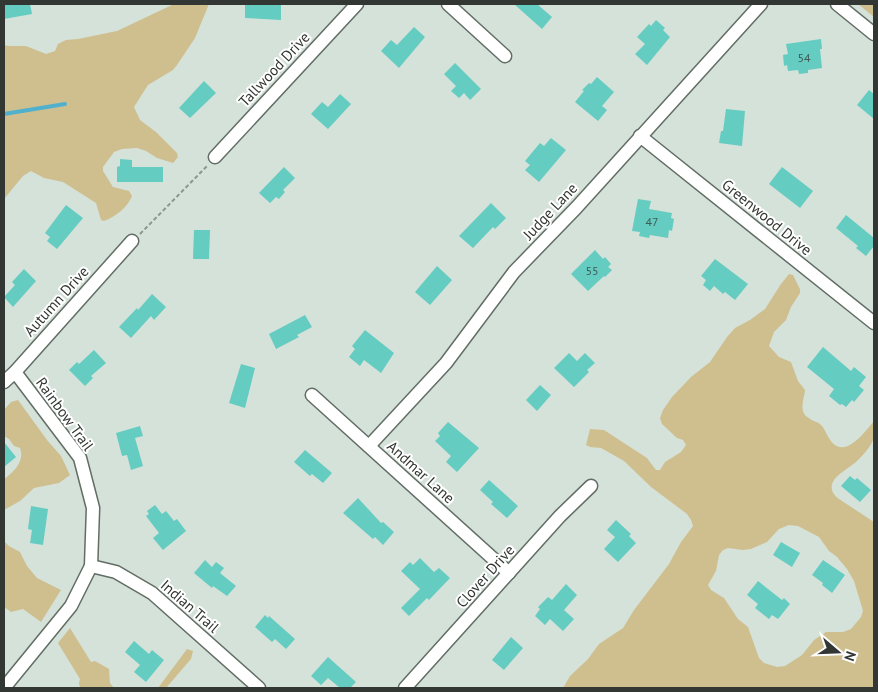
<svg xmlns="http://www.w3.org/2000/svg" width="878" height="692" font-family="'PT Sans',sans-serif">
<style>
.green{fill:#cfbf8f;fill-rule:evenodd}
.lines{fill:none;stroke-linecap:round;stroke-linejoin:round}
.stream{stroke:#51b1cc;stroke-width:4}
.building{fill:#65ccc2}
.minor-casing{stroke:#626d65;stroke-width:15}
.path{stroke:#8c958e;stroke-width:2;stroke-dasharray:4 2.5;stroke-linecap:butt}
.minor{stroke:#fff;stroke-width:12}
.labels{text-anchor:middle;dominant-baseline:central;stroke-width:4;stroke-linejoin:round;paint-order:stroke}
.number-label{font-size:12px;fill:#3f5c57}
.street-label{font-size:15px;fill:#323733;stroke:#fff}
</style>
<rect width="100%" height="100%" fill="#d5e2d9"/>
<g class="green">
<path d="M174,4h35l-14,34 -18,27 -4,5 -25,15 -14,22 6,13 16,12 21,21 1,4 -5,6 -16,-5 -11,-7 -9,-3 -15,1 -8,3 -11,15v4l10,16 16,4 3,5c-4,11 -17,21 -28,25l-3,-1 -5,-17 -33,-21 -19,-4 -13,-7 -8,5 -19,23v-154l5,1h17l20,8 9,-3 3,-7 8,-4 12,-1 39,-8z"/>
<path d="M858,4h16v13z"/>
<path d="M789,274l4,1 7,14v4l-9,14 -5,13 -12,12 -5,14 10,11 12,5 7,19 7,9c-1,10 -7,22 4,28 4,4 9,3 13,8 4,5 7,15 13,19 14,10 32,-16 39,-24 0,6 2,14 -1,19 -3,8 -11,16 -17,22 -11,9 -37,21 -17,37l35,23v166h-311l7,-12 18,-17 11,-15 24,-16 11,-18 35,-46 12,-22 12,-16 -2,-6 -4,-6 -36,-27 -27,-26 -23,-13 -11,-1 -4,-2 4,-16 14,1 43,28 9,12h4l5,-8 16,-10 5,-7 -3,-5 -6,-2 -15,-14 -2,-6 3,-8 9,-13 19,-20 19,-15 17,-25 8,-9 15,-8 15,-11 16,-25zM789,525l9,1 21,11 10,14 8,6 10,12 7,12 9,30 -2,6 -10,12 -8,3h-17l-12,8 -12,15 -17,11 -8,1 -13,-4 -5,-5 -11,-31 -10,-8 -14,-21 -13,-8 -3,-5 8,-14 3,-16 4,-5 5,-2 15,2 8,-1 16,-7 12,-13z"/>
<path d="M18,400l29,40 14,16 9,19 -11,8 -25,5 -14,13 -16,9v-31c10,-7 21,-18 16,-31l-6,-2 -5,-7 -5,-3v-26l7,-8z"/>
<path d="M4,541l5,5 11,6 7,14 10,12 24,12 -20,32 -18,-13 -12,3 -7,-5z"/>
<path d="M70,628l21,34 4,-1 14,8 1,14 4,5h-34l-1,-5 1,-4 -22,-36z"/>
<path d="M187,649l6,2 -2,8 -25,29h-8z"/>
</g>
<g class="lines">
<path class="stream" d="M4,114l61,-10"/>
</g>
<g class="building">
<path d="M4,4h26l2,10 -28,5z"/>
<path d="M245,4h29v1h7v15l-36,-2z"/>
<path d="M514,4h23l15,13 -10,12z"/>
<path d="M656,20l9,8 -2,2 7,7 -23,28 -12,-11 10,-10 -8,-7 12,-13 2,2z"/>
<path d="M414,27l11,10 -26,31 -18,-17 10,-11 6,5z"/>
<path d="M821,39l1,10h-2l2,19 -14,2v3l-9,1 -1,-4 -10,1 -1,-6 -3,1 -1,-11 5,-1 -2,-10z"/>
<path d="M455,63l26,26 -11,11 -6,-7 -5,5 -8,-7 5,-5 -12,-12z"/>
<path d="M597,77l17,15 -12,14 5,4 -9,11 -23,-19 9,-11 -2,-1 7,-7 2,1z"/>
<path d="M204,81l12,12 -26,25 -11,-10z"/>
<path d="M869,90l5,4v25l-17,-14z"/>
<path d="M340,94l11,10 -23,25 -17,-15 11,-12 6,5z"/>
<path d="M726,109l19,2 -3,35 -23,-3 2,-12h2z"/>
<path d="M551,138l15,12 -27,32 -14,-12 5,-5 -5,-4 15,-18 4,3z"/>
<path d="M120,159l12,1v7h31v15h-46v-15l3,-1z"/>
<path d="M284,167l11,11 -12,12 2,2 -6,7 -3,-2 -6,6 -11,-10z"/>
<path d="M782,167l31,24 -13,17 -31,-24z"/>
<path d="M638,199l13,2 -2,8 23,4 -1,5 3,1 -2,12 -3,-1 -1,8 -18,-3 -1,3 -10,-2 1,-4 -8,-1z"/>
<path d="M491,203l15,15 -11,11 -2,-2 -20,21 -14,-12z"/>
<path d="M66,205l17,13 -26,31 -10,-8 3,-4 -5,-4z"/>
<path d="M846,215l28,23v8l-8,10 -10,-8 2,-2 -22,-18z"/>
<path d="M194,230h16l-1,29h-16z"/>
<path d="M595,250l8,9 2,-2 6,7 -3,3 4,3 -7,7 -1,-1 -16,15 -17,-17z"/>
<path d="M715,259l33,25 -13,16 -10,-8 -2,2 -9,-8 -4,5 -7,-6 3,-5 -5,-4z"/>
<path d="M437,266l15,14 -22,25 -15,-13z"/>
<path d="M24,269l12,12 -23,26 -9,-10 11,-12 -3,-3z"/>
<path d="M152,294l14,13 -12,13 -3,-4 -20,22 -12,-11 18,-19 1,2z"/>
<path d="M305,315l7,12 -15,8 2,2 -23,12 -7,-15z"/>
<path d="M365,330l29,23 -13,20 -17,-13 -4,6 -11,-9 6,-8 -3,-3z"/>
<path d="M823,347l28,24 3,-4 12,10 -7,9 5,4 -10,12 -2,-2 -6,7 -4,-3 -2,1 -11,-9 5,-7 -27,-22z"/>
<path d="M94,350l12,13 -15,13 2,2 -8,8 -16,-16 8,-8 2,2z"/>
<path d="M569,353l8,8 8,-8 10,10 -8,7 2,2 -15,15 -20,-19z"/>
<path d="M241,364l14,4 -10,40 -16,-5z"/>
<path d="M540,385l11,10 -14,16 -11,-11z"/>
<path d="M448,422l31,26 -22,24 -11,-10 5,-6 -16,-15 5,-5 -2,-3z"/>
<path d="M140,426l3,10 -8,2 8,28 -12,4 -4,-15 -5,1 -6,-23z"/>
<path d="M4,442l12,15 -12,10z"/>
<path d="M305,450l27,23 -9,10 -11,-9 -2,2 -16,-14z"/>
<path d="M850,476l5,4 2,-2 14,12 -11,12 -19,-16z"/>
<path d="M489,480l29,26 -11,12 -16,-14 2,-2 -13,-12z"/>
<path d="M358,498l23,25 2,-1 11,10 -11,13 -8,-8 -2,2 -30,-26z"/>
<path d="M155,505l7,9 4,-3 8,10 3,-2 9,12 -23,19 -10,-12 6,-5 -13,-17 3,-2 -2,-3z"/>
<path d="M31,506l17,3 -5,36 -13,-2 2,-13 -4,-1z"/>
<path d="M616,520l15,14 -2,2 7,7 -18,19 -14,-13 11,-12 -8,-7z"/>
<path d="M781,542l19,11 -8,14 -19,-12z"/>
<path d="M420,558l14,14 5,-4 11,10 -21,22 -2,-2 -18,18 -8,-8 19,-19 -19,-18 9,-9 3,3z"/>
<path d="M205,560l7,7 4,-5 8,6 -4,5 16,13 -9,10 -14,-10 -1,2 -18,-15z"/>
<path d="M823,560l22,15 -13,18 -10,-8 1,-2 -11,-8z"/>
<path d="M758,581l24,19 2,-2 6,6 -12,15 -6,-4 -3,4 -14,-11 3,-4 -11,-9z"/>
<path d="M566,584l11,11 -13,15 10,9 -11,12 -13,-12 -5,6 -10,-9 5,-7 -2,-2 10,-10 4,3z"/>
<path d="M265,615l3,3 1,-2 26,23 -9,10 -11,-10 -3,3 -17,-15z"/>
<path d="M511,637l12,11 -19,22 -12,-10z"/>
<path d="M134,641l15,13 3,-4 12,10 -18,22 -12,-10 6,-7 -15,-13z"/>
<path d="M328,657l28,25 -6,6h-10l-12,-10 -7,7 -10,-9z"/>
</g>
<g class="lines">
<g class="minor-casing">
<g id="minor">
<path d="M448,4l57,52"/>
<path d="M837,4l37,30"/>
<path d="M640,136l234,187"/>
<path d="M215,157l142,-153"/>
<path d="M4,382l11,-10 117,-131"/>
<path d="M312,395l197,178"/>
<path d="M369,446l77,-83 68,-91 62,-64 185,-204"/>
<path d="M91,566l25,6 36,21 107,95"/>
<path d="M4,688l67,-82 20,-40 2,-58 -13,-50 -65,-86"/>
<path d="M405,688l155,-172 31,-30"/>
</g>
</g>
<path class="path" d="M140,234l67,-68"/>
<use href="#minor" class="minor"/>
</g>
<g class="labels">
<g class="number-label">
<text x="804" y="57">54</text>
<text x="652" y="221">47</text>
<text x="592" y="270">55</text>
</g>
<g class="street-label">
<text transform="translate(274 69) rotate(-47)">Tallwood Drive</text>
<text transform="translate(550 211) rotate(-47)">Judge Lane</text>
<text transform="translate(767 217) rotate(39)">Greenwood Drive</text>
<text transform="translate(56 301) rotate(-48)">Autumn Drive</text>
<text transform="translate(65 414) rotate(54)">Rainbow Trail</text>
<text transform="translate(421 472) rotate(42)">Andmar Lane</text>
<text transform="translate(485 576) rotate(-48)">Clover Drive</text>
<text transform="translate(190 606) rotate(41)">Indian Trail</text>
</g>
</g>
<rect width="878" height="692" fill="none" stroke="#323733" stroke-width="10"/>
<g transform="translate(838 652) rotate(109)" stroke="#ffffff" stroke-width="4" paint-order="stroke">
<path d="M0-4L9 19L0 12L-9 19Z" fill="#323733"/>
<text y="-8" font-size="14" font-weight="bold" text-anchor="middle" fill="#323733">N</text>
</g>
</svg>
